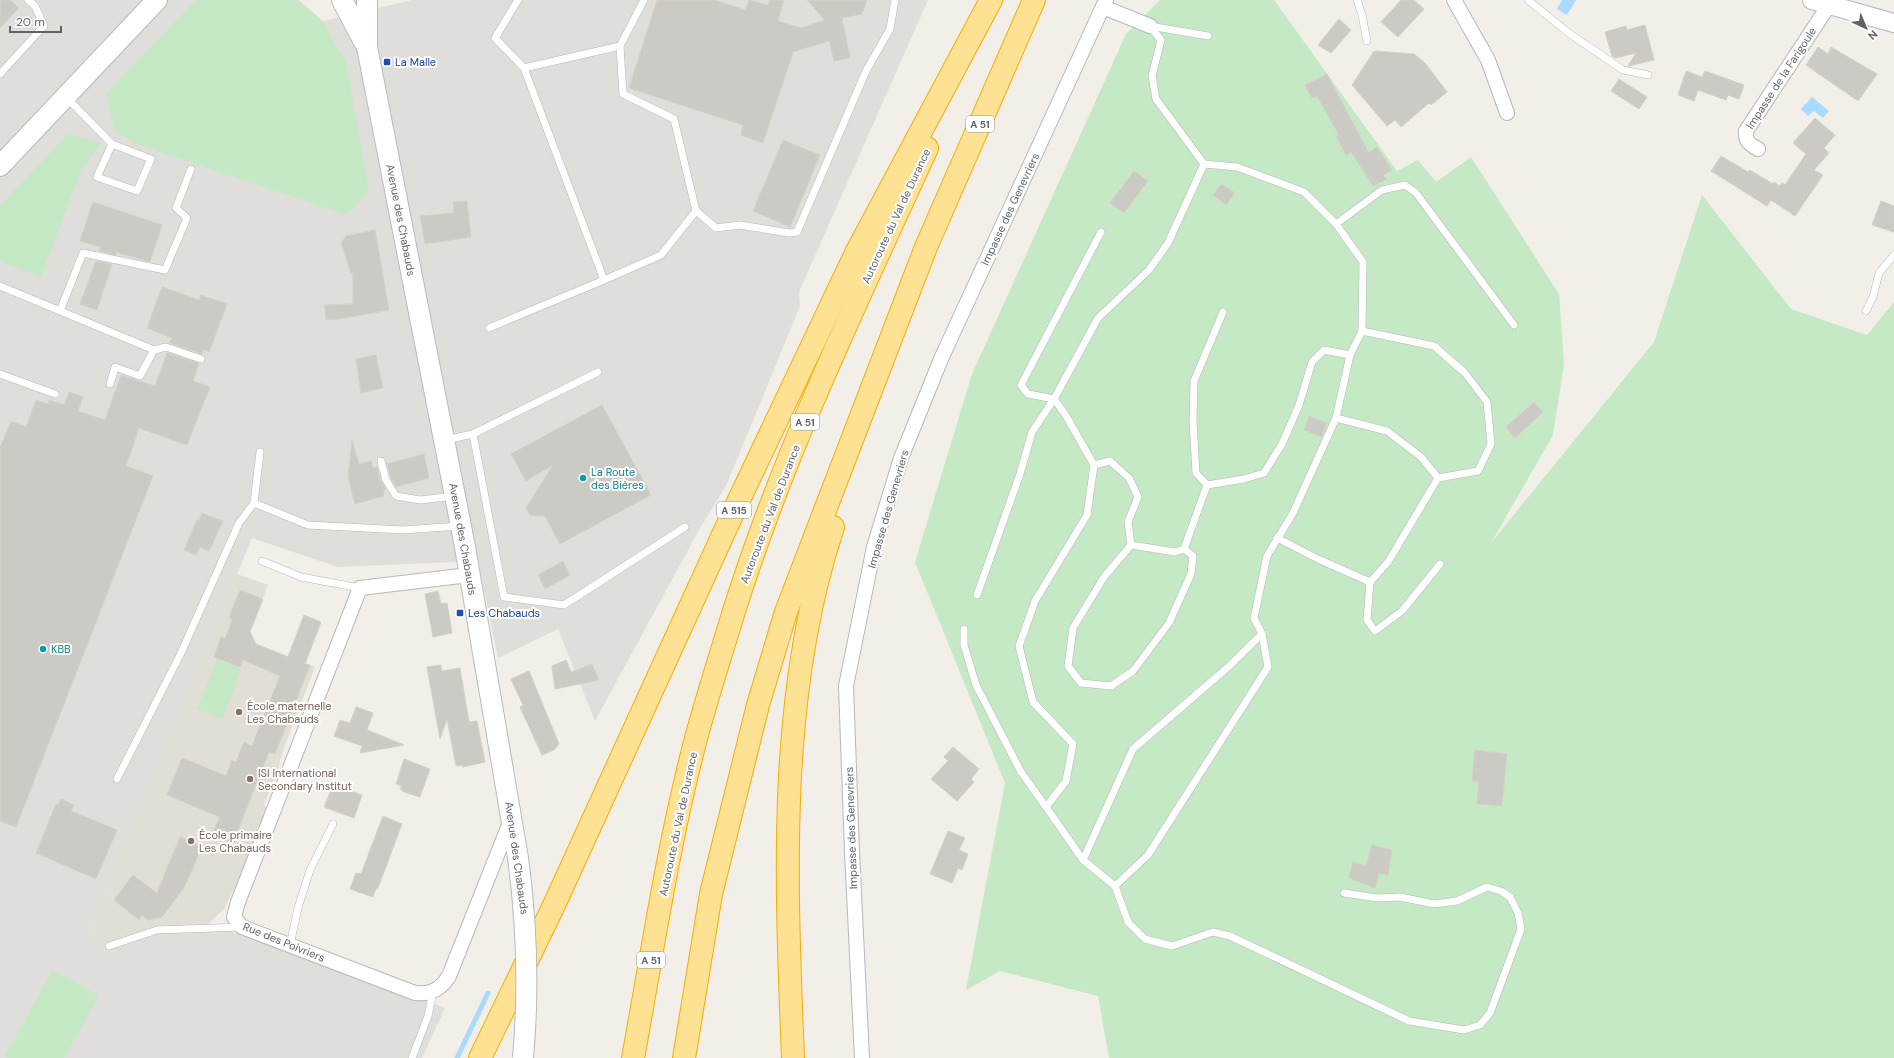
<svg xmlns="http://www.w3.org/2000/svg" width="1894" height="1058" font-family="'DM Sans',sans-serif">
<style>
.industrial{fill:#e0deda}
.education{fill:#e1ded6}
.green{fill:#c5e8c5}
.water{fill:#aadaff}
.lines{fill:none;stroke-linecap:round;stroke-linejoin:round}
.stream{stroke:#aadaff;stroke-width:5}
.building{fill:#cccac5;stroke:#d6d1c6}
.service-casing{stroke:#b5b8bc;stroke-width:8}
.minor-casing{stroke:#b5b8bc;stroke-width:16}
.tertiary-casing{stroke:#b5b8bc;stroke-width:20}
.secondary-casing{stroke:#b6babf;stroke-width:22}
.motorway-casing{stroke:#f9ab00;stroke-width:24}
.service{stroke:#fff;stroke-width:7}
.minor{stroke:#fff;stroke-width:14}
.tertiary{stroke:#fff;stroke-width:18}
.secondary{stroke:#fff;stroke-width:20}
.motorway{stroke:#fde293;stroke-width:22}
.secondary-bridge-casing{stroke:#b6babf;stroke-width:22;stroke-linecap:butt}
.secondary-bridge{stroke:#fff;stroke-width:20}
.transit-dot{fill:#1a4fb4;stroke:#fff;stroke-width:1.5}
.culture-dot{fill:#0f9aa8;stroke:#fff;stroke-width:1.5}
.education-dot{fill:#8d6e63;stroke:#fff;stroke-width:1.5}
.labels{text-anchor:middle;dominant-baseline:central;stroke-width:4;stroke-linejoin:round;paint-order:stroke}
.shield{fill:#fff;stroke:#8f9295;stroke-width:1}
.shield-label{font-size:10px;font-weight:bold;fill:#5f6368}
.transit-label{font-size:11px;fill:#164399;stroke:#fff;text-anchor:start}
.street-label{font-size:11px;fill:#5f6368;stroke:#fff}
.culture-label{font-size:11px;fill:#0d838f;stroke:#fff;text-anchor:start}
.education-label{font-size:11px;fill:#785e54;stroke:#fff;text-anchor:start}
</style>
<rect width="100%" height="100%" fill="#f1efe8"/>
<path class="industrial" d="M0,0h299l24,21 89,-21h516l-129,292 1,14 -73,178 -28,46 -104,191 -37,-92 -60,29 -20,-97 -140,6 -86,-29 -166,403h33l45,-15 45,-3 236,85 -23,50h-422z"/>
<path class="education" d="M237,574l31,11 -15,39 -5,3 11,24 2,-5 54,21 -34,89 -4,20 -2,1 -11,28 3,4 -22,58 -21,42 -15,14 -45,3 -45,15h-33z"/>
<g class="green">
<path d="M196,0h101l28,25 14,27 6,6 24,133 -22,24 -211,-71 -21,-13 -9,-37z"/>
<path d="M1160,0h114l123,171 21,-11 18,22 35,-25 88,137 5,70 -11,71 -62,108 163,-201 48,-147 89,114 76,26 27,-33v756h-785l-11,-62 -98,-25 -34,19 39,-207 -90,-221 57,-188 154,-340z"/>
<path d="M68,134l33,9 -20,27 -40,107 -41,-16v-55z"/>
<path d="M217,659l25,10 -20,50 -25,-10z"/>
<path d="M53,970l46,26 -35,62h-56l-3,-2z"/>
</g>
<g class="water">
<path d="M1562,0h14l-9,15 -10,-6z"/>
<path d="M1812,97l17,14 -6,7 -9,-7 -6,5 -7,-7z"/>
</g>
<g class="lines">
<path class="stream" d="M457,1058l31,-65"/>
</g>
<g class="building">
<path d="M0,0h10l9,8 -19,20z"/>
<path d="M657,0h58l30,10 4,-10 19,5 2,-5h14l-6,21 23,7 24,-8 -18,-20h60l-5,14 -20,4 8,40 -16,3 -5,-20 -36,11 -30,91 -22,-8 2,-10 -114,-37z"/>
<path d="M1401,0h13l10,9 -26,28 -17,-15z"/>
<path d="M1339,19l12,11 -20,23 -13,-8z"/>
<path d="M1645,25l9,35 -25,6h-1l8,-13 -21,5 -3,-2 -7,-24 21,-6 1,4z"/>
<path d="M1818,47l10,7 3,-7 46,27 -19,27 -52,-36z"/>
<path d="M1374,51l40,3 11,9 22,29 -16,13 -2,-2 -28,24 -6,-7 -8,6 -35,-41z"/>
<path d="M1686,71l16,6 3,-6 39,14 -5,14 -11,-4 -2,5 -28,-10 -4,11 -16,-6z"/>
<path d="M1327,74l42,79 8,-6 15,23 -9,5 4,4 -14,7 -22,-34 -5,3 -10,-19 3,-1 -22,-39 -5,2 -7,-13z"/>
<path d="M1619,79l28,18 -8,12 -28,-18z"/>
<path d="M1815,118l20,17 -11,13 5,5 -15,17 9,5 -28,41 -24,-16 -4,6 -56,-35 10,-15 27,16 2,-2 23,14 1,-2 6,4 2,-3 3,2 21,-31 -13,-11z"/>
<path d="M783,140l37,15 -30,72 -37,-16z"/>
<path d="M1134,171l14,10 -24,32 -14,-10z"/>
<path d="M1221,184l14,9 -9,12 -13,-10z"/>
<path d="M467,201l4,36 -46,7 -5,-28 34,-3 -1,-11z"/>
<path d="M1881,201l13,5v26l-22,-7z"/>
<path d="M93,202l69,23 -12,37 -34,-10v3l-17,-4 2,-4 -21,-6z"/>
<path d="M375,230l14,80 -50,9 -13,1 -1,-15 28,-1v-31h-2l-10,-30 5,-7z"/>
<path d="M96,261l16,3 -15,46 -17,-6z"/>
<path d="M162,287l37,13 2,-5 26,9 -18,48 -6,-3 -1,5 -32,-11 2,-5 -25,-10z"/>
<path d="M167,353l32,10 -6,18 17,6 -23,58 -48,-17 -13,38 27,10 -137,351 -16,-6v-373l11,-27 15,6 10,-27 12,4 1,-4 15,5 5,-13 14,5 -5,14 27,9 16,-45 34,11z"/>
<path d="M376,355l7,33 -22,5 -5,-34z"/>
<path d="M1534,402l9,10 -28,26 -9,-11z"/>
<path d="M602,405l49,90 -91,49 -15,-28 -15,-1 -4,-7 27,-43 -27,16 -15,-27z"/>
<path d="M1309,416l18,7 -5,14 -18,-7z"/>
<path d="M352,440l7,24 12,-3 2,7 4,-1 4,14 5,8 -3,1 1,6 -29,8 -7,-27z"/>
<path d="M424,454l5,24 -33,9 -5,-9 -4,-14z"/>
<path d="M202,513l21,8 -14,30 -9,-4 -4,8 -12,-5 13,-30 2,1z"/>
<path d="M563,561l7,14 -25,14 -7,-14z"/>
<path d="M240,590l23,9 -13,33 6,12 32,13 16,-42 17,7 -16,42 5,1 -35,89 -6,-2 -36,91 -21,-8 8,-18 -53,-22 15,-37 44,18 6,-16 4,2 8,-20 8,4 28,-70 -37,-16 -3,7 -26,-10 7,-20 4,2 7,-18 -2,-6z"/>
<path d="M438,591l3,13 6,-1 5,30 -19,4 -8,-43z"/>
<path d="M566,660l5,12 21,-8 7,16 -44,9 -3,-23z"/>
<path d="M441,665l1,6 18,-3 9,54 8,-1 8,41 -22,5v-2l-7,1 -9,-47 -7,20 -13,-72z"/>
<path d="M529,671l30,73 -5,6 -12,5 -22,-48 3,-2 -12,-26z"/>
<path d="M356,707l17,6 -6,17 37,15 -44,8 2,-7 -28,-10 6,-16 10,3z"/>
<path d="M953,747l26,22 -8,10 3,3 -17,19 -26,-22 17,-18 -4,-4z"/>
<path d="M1475,750l32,4 -5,52 -25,-2 2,-22 -7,-1z"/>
<path d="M404,759l26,10 -10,28 -16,-5 -4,-3 2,-3 -6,-2z"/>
<path d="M333,785l29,10 -8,23 -30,-11z"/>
<path d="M61,799l13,6 -3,6 46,19 -21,49 -60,-26 20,-49 2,1z"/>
<path d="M383,816l19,8 -24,64h-2l-3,9 -23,-8 6,-16 5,1z"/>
<path d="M948,831l17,7 -6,12 9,4 -6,16 -4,-2 -6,15 -22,-9z"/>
<path d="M180,837l22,9 -17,40 -23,31 -14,3 -6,-5 -3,5 -25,-20 19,-25 24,18z"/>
<path d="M1372,845l20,5 -4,25 -9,-2 -4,15 -26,-10 4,-16 13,4z"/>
</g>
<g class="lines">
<g class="service-casing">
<g id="service">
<path d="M518,0l-23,38 29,30"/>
<path d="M1357,0l5,15 5,26"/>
<path d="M1528,0l42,34 53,36 25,5"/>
<path d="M1150,26l11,14 -9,36 4,23 48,65 -36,79 -19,27 -51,48 -44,81 11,15 29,51 -7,50 -52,86 -16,45 14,56 40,42 -7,37 -20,26 37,53 32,26 13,36 17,17 27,7 41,-14 17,4 179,85 55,9 16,-5 10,-12 31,-84 -3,-16 -8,-16 -9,-6 -14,-4 -30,14 -23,3 -34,-7 -23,1 -33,-5"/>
<path d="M1150,26l58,10"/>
<path d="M0,74l44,-48 -9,-20 -7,-6"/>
<path d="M66,97l46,47 -15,33 40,14 14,-32 -39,-15"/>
<path d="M696,211l20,17 24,-3 49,8 8,-1 69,-161 24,-42 5,-29"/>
<path d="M1336,224l46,-34 23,-5 11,8 98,132"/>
<path d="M604,280l57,-25 35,-44 -22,-92 -51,-25 -3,-48"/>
<path d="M0,286l154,64 12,-3 35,12"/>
<path d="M60,311l23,-58 82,17 22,-52 -11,-10 15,-39"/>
<path d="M1866,311l7,-14 6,-24 15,-18"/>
<path d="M1223,312l-29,69 -1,41 3,51 11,12 37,-6 20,-6 18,-29 17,-39 13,-43 12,-12 26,5"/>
<path d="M489,328l115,-48 -80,-212 96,-22 24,-46"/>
<path d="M1362,331l72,15 31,27 22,29 4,42 -13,27 -40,7"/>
<path d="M0,374l55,20"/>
<path d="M110,384l5,-17 25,9 14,-26"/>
<path d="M1336,418l51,13 34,26 17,21 -50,84 -18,20"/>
<path d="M473,434l31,163 60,8 121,-78"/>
<path d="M445,440l28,-6 125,-62"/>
<path d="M260,452l-6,51 54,22 95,5 57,-4"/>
<path d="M381,461l5,19 10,16 24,4 35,-4"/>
<path d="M1094,465l16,-4 19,17 9,19 -10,25 3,23 -27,32 -31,51 -5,38 13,17 30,3 22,-15 36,-48 22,-49 2,-18 -9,-7 -9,3 -44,-7"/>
<path d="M1277,538l41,21 52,23 -3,38 8,11 27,-20 38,-47"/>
<path d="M1184,549l23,-64"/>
<path d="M262,561l39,16 59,11"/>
<path d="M977,595l43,-121 12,-42 22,-33 -26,-5 -7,-9 80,-153"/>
<path d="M964,629v16l12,40 45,87 25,35"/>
<path d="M117,779l64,-126 58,-130 15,-20"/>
<path d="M1083,860l50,-111 94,-81 35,-34"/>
<path d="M1115,886l33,-31 120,-188 -6,-33 -8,-16 13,-62 26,-43 43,-95 14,-63 12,-24 1,-69 -27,-38 -32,-32 -67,-25 -33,-3"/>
<path d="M290,945l8,-37 12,-38 23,-46"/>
<path d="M109,946l48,-16 84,-3"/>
<path d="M412,1058l16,-42 5,-24"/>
</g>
</g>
<g class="minor-casing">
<g id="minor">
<path d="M1454,0l34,60 19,53"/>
<path d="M1103,7l47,19"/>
<path d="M1758,149c-9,-5 -13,-8 -12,-18l83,-126"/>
<path d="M469,575l-109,13 -122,314 -4,15 8,10 173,66c16,2 26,-4 34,-17l62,-156"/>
<path d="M862,1058l-10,-206 -6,-166 28,-139 27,-89 40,-99 165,-359"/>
</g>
</g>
<g class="tertiary-casing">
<path id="tertiary" d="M1812,0l82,23"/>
</g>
<g class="secondary-casing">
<g id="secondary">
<path d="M342,0l22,42"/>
<path d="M367,0v47l98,500 53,311"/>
<path d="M0,166l157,-166"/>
</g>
</g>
<g class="motorway-casing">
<g id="motorway">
<path d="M480,1058l75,-155 182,-399 119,-251 135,-253"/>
<path d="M633,1058c20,-109 36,-220 65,-327 11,-40 24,-80 36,-120 50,-159 124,-312 193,-463"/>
<path d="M684,1058l27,-164 47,-189 28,-93 140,-365 108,-247"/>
<path d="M793,1058c-7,-175 -16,-363 40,-531"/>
</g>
</g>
<use href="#service" class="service"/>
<use href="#minor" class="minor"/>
<use href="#tertiary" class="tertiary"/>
<use href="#secondary" class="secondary"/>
<use href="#motorway" class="motorway"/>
<g class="secondary-bridge-casing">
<path id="secondary-bridge" d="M518,858c9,67 11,133 5,200"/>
</g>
<use href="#secondary-bridge" class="secondary-bridge"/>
</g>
<g class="transit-dot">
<rect x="383" y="58" width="8" height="8" rx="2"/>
<rect x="456" y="609" width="8" height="8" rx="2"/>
</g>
<g class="culture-dot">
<circle cx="583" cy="478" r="4"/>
<circle cx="43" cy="649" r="4"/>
</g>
<g class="education-dot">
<circle cx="239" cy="712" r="4"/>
<circle cx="250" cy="779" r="4"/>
<circle cx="191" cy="841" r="4"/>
</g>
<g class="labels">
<g class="shield">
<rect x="966" y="116" width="28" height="16" rx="3"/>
<rect x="791" y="414" width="28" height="16" rx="3"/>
<rect x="717" y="502" width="34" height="16" rx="3"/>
<rect x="637" y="952" width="28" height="16" rx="3"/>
</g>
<g class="shield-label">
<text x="980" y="124">A 51</text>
<text x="805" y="422">A 51</text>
<text x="734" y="510">A 515</text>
<text x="651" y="960">A 51</text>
</g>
<g class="transit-label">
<text x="395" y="62">La Malle</text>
<text x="468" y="613">Les Chabauds</text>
</g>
<g class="street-label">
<text transform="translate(1781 78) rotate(-57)">Impasse de la Farigoule</text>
<text transform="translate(1010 209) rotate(-65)">Impasse des Genevriers</text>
<text transform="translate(896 216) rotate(-65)">Autoroute du Val de Durance</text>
<text transform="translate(401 220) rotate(79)">Avenue des Chabauds</text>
<text transform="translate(888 509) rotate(-74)">Impasse des Genevriers</text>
<text transform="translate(770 514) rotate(-69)">Autoroute du Val de Durance</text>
<text transform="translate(463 539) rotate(80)">Avenue des Chabauds</text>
<text transform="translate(678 824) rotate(-78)">Autoroute du Val de Durance</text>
<text transform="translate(851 828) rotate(-92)">Impasse des Genevriers</text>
<text transform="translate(517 858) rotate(82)">Avenue des Chabauds</text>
<text transform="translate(284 942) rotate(22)">Rue des Poivriers</text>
</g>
<g class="culture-label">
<text x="591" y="472">La Route<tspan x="591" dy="13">des Bières</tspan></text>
<text x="51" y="649">KBB</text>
</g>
<g class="education-label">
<text x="247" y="706">École maternelle<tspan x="247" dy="13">Les Chabauds</tspan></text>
<text x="258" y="773">ISI International<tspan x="258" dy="13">Secondary Institut</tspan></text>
<text x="199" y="835">École primaire<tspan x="199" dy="13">Les Chabauds</tspan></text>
</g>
</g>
<g transform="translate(1866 28) rotate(136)" stroke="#ffffff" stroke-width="3" paint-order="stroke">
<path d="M0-3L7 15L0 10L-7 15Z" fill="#5f6368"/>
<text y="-6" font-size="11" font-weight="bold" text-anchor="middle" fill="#5f6368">N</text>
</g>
<path d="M10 26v6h51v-6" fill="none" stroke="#5f6368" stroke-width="2"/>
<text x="16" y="26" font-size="12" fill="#5f6368" stroke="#ffffff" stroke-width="3" paint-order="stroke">20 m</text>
</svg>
